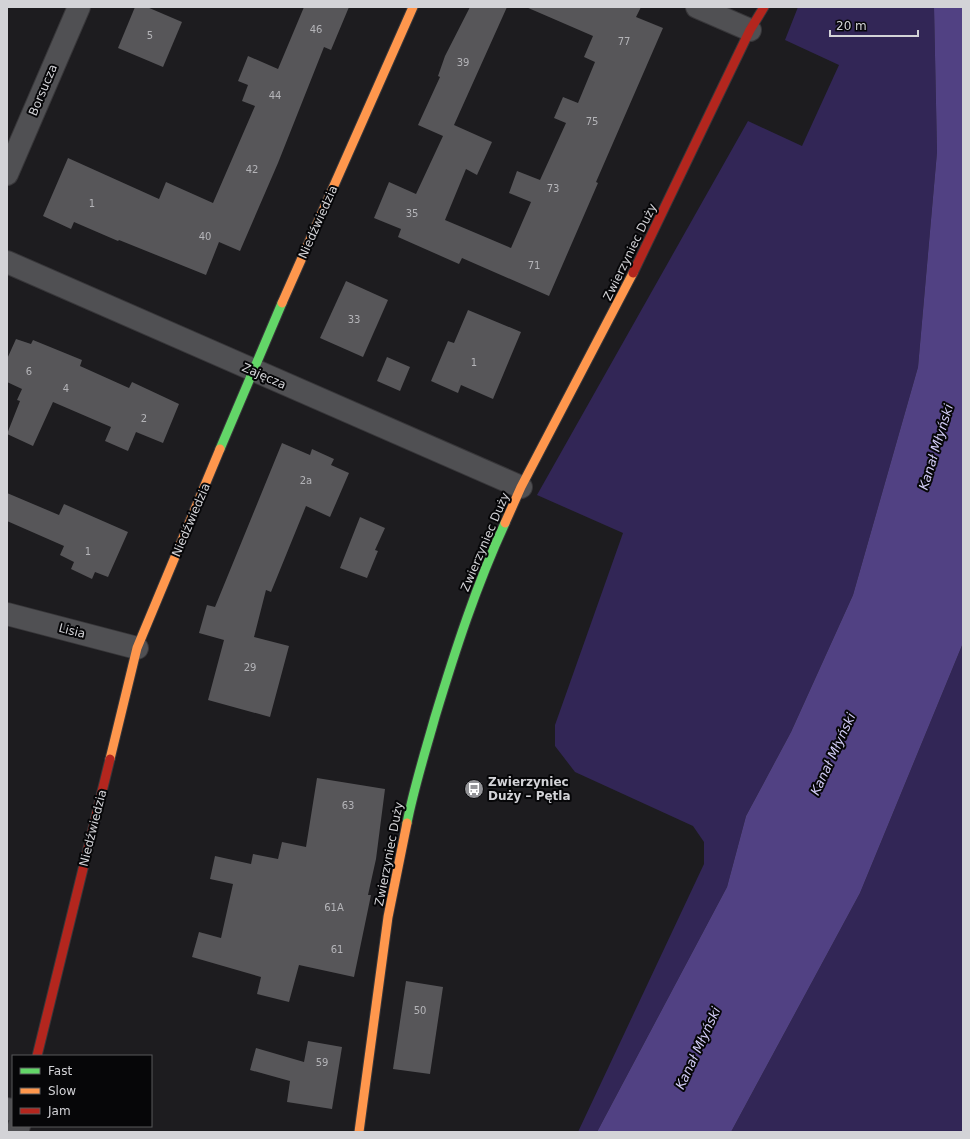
<svg xmlns="http://www.w3.org/2000/svg" width="970" height="1139" font-family="'DejaVu Sans',sans-serif">
<style>
.green{fill:#322656}
.water{fill:#514183}
.building{fill:#575659}
.lines{fill:none;stroke-linecap:round;stroke-linejoin:round}
.street-casing{stroke:#38373a;stroke-width:24}
.fast-casing{stroke:#38373a;stroke-width:11}
.slow-casing{stroke:#38373a;stroke-width:11}
.jam-casing{stroke:#38373a;stroke-width:11}
.street{stroke:#505053;stroke-width:22}
.fast{stroke:#63d668;stroke-width:9}
.slow{stroke:#ff974d;stroke-width:9}
.jam{stroke:#b3261e;stroke-width:9}
.labels{text-anchor:middle;dominant-baseline:central;stroke-width:4;stroke-linejoin:round;paint-order:stroke}
.number-label{font-size:10px;fill:#b4b4b8}
.street-label{font-size:12px;fill:#d3d3d7;stroke:#060608}
.poi-label{font-size:12px;font-weight:bold;fill:#d3d3d7;stroke:#060608;text-anchor:start}
.water-label{font-size:13px;font-style:italic;fill:#d3cdf7;stroke:#060608}
</style>
<rect width="100%" height="100%" fill="#1d1c1f"/>
<g class="green">
<path d="M798,7h136l3,145 -19,215 -65,228 -62,137 -45,84 -19,71 -130,245h-19l126,-268v-22l-11,-16 -118,-54 -20,-26v-21l68,-192 -86,-38 211,-374 54,25 37,-81 -54,-25z"/>
<path d="M963,643v489h-232l129,-239z"/>
</g>
<path class="water" d="M934,7h29v636l-103,250 -129,239h-134l130,-245 19,-71 45,-84 62,-137 65,-228 19,-215z"/>
<g class="building">
<path d="M135,7h12l35,15 -19,45 -45,-19z"/>
<path d="M304,7h45l-18,43 -7,-3 -46,116 -38,88 -21,-9 -13,33 -87,-35 -1,1 -44,-19 -3,7 -28,-13 25,-58 91,41 7,-17 47,21 42,-97 -13,-5 6,-16 -10,-4 10,-25 30,13z"/>
<path d="M470,7h37l-53,118 38,17 -15,33 -11,-6 -21,51 66,28 20,-46 -22,-9 8,-22 23,9 26,-57 -12,-5 9,-21 15,6 17,-41 -11,-5 9,-21 -67,-29h115l-5,10 27,11 -67,154 2,1 -49,113 -87,-38 -3,6 -61,-27 3,-8 -27,-11 15,-36 27,12 27,-58 -25,-11 22,-48 -2,-1 7,-20z"/>
<path d="M346,281l42,19 -25,57 -43,-19z"/>
<path d="M468,310l53,22 -28,67 -32,-14 -3,8 -27,-12 17,-40 6,2z"/>
<path d="M16,339l15,5 2,-4 49,20 -2,6 49,22 3,-6 47,22 -16,39 -27,-11 -8,19 -23,-10 6,-14 -58,-25 -20,44 -26,-12 13,-33 -3,-1 5,-11 -15,-7v-23z"/>
<path d="M387,357l23,10 -10,24 -23,-10z"/>
<path d="M282,443l28,12 2,-6 22,10 -3,6 18,8 -19,44 -24,-11 -35,86 -5,-2 -12,47 35,9 -19,71 -62,-17 16,-60 -25,-7 8,-28 8,2z"/>
<path d="M7,493l52,22 5,-11 64,28 -20,45 -13,-5 -3,7 -21,-10 3,-7 -14,-7 4,-9 -57,-25z"/>
<path d="M360,517l25,11 -10,22 3,1 -11,27 -27,-10z"/>
<path d="M317,778l68,11 -9,70 -8,36h3l-17,82 -55,-12 -10,37 -32,-8 4,-17 -69,-20 7,-25 22,6 12,-54 -23,-5 5,-23 36,8 2,-10 25,5 4,-17 24,5z"/>
<path d="M406,981l37,6 -13,87 -37,-5z"/>
<path d="M308,1041l34,6 -10,62 -45,-7 3,-21 -40,-11 6,-22 48,14z"/>
</g>
<g class="lines">
<g class="street-casing">
<g id="street">
<path d="M697,7l53,23"/>
<path d="M7,174l72,-167"/>
<path d="M7,262l514,225"/>
<path d="M7,614l130,34"/>
<path d="M7,1109l6,1"/>
<path d="M17,1132l2,-6"/>
</g>
</g>
<g class="fast-casing">
<g id="fast">
<path d="M220,449l62,-146"/>
<path d="M407,823c7,-36 18,-70 28,-106 20,-66 41,-131 70,-194"/>
</g>
</g>
<g class="slow-casing">
<g id="slow">
<path d="M282,303l131,-296"/>
<path d="M505,523l16,-36 112,-214"/>
<path d="M110,759l27,-111 83,-199"/>
<path d="M359,1132l29,-215 19,-94"/>
</g>
</g>
<g class="jam-casing">
<g id="jam">
<path d="M633,273l117,-243 14,-23"/>
<path d="M37,1056l73,-297"/>
</g>
</g>
<use href="#street" class="street"/>
<use href="#fast" class="fast"/>
<use href="#slow" class="slow"/>
<use href="#jam" class="jam"/>
</g>
<defs>
<g id="bus-disc" transform="scale(1)"><circle r="9.5" fill="#939397" stroke="#060608"/><path d="M-5-6H5V4H4V6H2V4H-2V6H-4V4H-5ZM-3.5-4V0h7V-4ZM-3.5 1.2v1.5H-2V1.2ZM2 1.2v1.5H3.5V1.2Z" fill="#fff"/></g>
</defs>
<g fill-rule="evenodd">
<use href="#bus-disc" x="474" y="789"/>
</g>
<g class="labels">
<g class="number-label">
<text x="316" y="29">46</text>
<text x="150" y="35">5</text>
<text x="624" y="41">77</text>
<text x="463" y="62">39</text>
<text x="275" y="95">44</text>
<text x="592" y="121">75</text>
<text x="252" y="169">42</text>
<text x="553" y="188">73</text>
<text x="92" y="203">1</text>
<text x="412" y="213">35</text>
<text x="205" y="236">40</text>
<text x="534" y="265">71</text>
<text x="354" y="319">33</text>
<text x="474" y="362">1</text>
<text x="29" y="371">6</text>
<text x="66" y="388">4</text>
<text x="144" y="418">2</text>
<text x="306" y="480">2a</text>
<text x="88" y="551">1</text>
<text x="250" y="667">29</text>
<text x="348" y="805">63</text>
<text x="334" y="907">61A</text>
<text x="337" y="949">61</text>
<text x="420" y="1010">50</text>
<text x="322" y="1062">59</text>
</g>
<g class="street-label">
<text transform="translate(43 90) rotate(-67)">Borsucza</text>
<text transform="translate(318 222) rotate(-66)">Niedźwiedzia</text>
<text transform="translate(630 252) rotate(-64)">Zwierzyniec Duży</text>
<text transform="translate(264 376) rotate(24)">Zajęcza</text>
<text transform="translate(191 520) rotate(-67)">Niedźwiedzia</text>
<text transform="translate(485 542) rotate(-67)">Zwierzyniec Duży</text>
<text transform="translate(72 631) rotate(14)">Lisia</text>
<text transform="translate(93 828) rotate(-76)">Niedźwiedzia</text>
<text transform="translate(389 854) rotate(-79)">Zwierzyniec Duży</text>
</g>
<g class="poi-label">
<text x="488" y="782">Zwierzyniec<tspan x="488" dy="14">Duży – Pętla</tspan></text>
</g>
<g class="water-label">
<text transform="translate(936 447) rotate(-73)">Kanał Młyński</text>
<text transform="translate(833 754) rotate(-65)">Kanał Młyński</text>
<text transform="translate(698 1048) rotate(-65)">Kanał Młyński</text>
</g>
</g>
<rect width="970" height="1139" fill="none" stroke="#d3d3d7" stroke-width="16"/>
<rect x="12" y="1055" width="140" height="72" fill="#060608" stroke="#58585b"/>
<rect x="20" y="1068" width="20" height="6" fill="#63d668" stroke="#58585b"/>
<text x="48" y="1075" font-size="12" fill="#d3d3d7">Fast</text>
<rect x="20" y="1088" width="20" height="6" fill="#ff974d" stroke="#58585b"/>
<text x="48" y="1095" font-size="12" fill="#d3d3d7">Slow</text>
<rect x="20" y="1108" width="20" height="6" fill="#b3261e" stroke="#58585b"/>
<text x="48" y="1115" font-size="12" fill="#d3d3d7">Jam</text>
<path d="M830 30v6h88v-6" fill="none" stroke="#d3d3d7" stroke-width="2"/>
<text x="836" y="30" font-size="12" fill="#d3d3d7" stroke="#060608" stroke-width="3" paint-order="stroke">20 m</text>
</svg>
